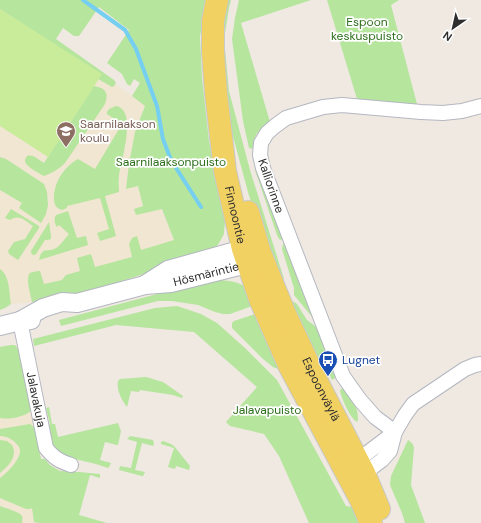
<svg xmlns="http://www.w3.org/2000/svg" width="481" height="523" font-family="'DM Sans',sans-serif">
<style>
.education{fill:#f0e6d1}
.green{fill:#b6e59e}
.pitch{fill:#c9ec9a}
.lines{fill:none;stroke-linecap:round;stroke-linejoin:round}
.stream{stroke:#75cff0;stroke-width:4}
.minor-casing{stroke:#b4b7c1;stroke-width:16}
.tertiary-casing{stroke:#b4b7c1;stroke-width:20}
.primary-casing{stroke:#c9c9c9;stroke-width:24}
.minor{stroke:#fff;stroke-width:14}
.tertiary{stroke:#fff;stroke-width:18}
.primary{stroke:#f2d163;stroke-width:22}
.labels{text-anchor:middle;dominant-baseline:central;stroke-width:3.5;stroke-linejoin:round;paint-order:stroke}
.park-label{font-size:12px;fill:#2c6e1b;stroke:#fff}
.education-label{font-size:12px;fill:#785e54;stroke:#fff;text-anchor:start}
.street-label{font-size:12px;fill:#2e2e2e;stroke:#fff}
.transit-label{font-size:12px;fill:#164399;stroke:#fff;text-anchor:start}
</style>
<rect width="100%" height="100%" fill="#efe9e1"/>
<g class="education">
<path d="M0,9l102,65 43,32 -10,26 -6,32 -3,25 12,-3 5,20 19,3 12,31 -108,59 -55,5 -4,-26 -3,-6 -4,-3z"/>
<path d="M11,345h4l3,5 23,109 -7,62 5,2h-39v-176z"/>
</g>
<g class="green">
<path d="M0,0h206l-6,37 2,41 7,63 11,57 5,22 -1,14 -5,9 -7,9 -146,47 -12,-2 -22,5c-1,-6 -7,-24 -2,-29 2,-1 7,-2 10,-2l4,13 18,-4 4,-5 14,-4 -3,-13 14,-4 4,13 37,-10 -3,-13 3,-6 5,-2 4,14 33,-10 -12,-31 -26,6 -2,-6 9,-3 -5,-20 -12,3 3,-25 6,-32 10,-26 -13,-10 8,-13 -6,-4 -4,7 -3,-2 -5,-10 -15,-11 22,-33 -30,-23 -20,29h-5l-11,-8 -7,11 58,41 2,3 -2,3 -2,1 -19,-11 -47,-37 -46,-30z"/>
<path d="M225,0h6l-2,8 -5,31 5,52 21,79 34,109 -8,3 -4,-10 -24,-80 -17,-63 -6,-37 -4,-52z"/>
<path d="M239,0h72l-70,23 29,99c-6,5 -14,9 -16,18 -1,4 0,6 -2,9l-3,-1 -6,-27 -11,-82 3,-21z"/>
<path d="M327,0h72l-8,5 27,103 -61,-9z"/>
<path d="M94,86c12,2 15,7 11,18l-40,59c-6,6 -13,10 -21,13 -5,-3 -20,-10 -19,-16 0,-1 1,-2 2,-4 7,-2 11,4 17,7z"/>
<path d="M116,106c22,4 5,55 3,70 -1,5 0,11 0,16l-14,4 11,40 -16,5 -3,-8 12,-4 -9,-31 -33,8v2l-5,2c-6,-2 -8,-5 -8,-12 0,-16 10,-31 24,-39l17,10 27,-45 -15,-10v-2l2,-3z"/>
<path d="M0,157l6,2 38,25 3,8 1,13 -2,9 -5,9 -22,-15 3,-5 -22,-13z"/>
<path d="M256,168l28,71 -2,1 -3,-1 -2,-4 -22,-65z"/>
<path d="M11,209l28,17v2l-21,32 -9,-6 -1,-3 6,-9 11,-3 8,-13c-9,-6 -13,-12 -23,-6l-5,-2z"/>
<path d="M68,211l9,27 9,-2 2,9 -49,15c3,-14 8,-7 17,-12 4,-2 10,-11 13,-14l-10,-9 -2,2c-2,-2 -3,-7 -2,-10l1,-2z"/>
<path d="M49,222l2,14v3l-3,1h-3l-9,14 -1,1c-3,0 -4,-1 -4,-4z"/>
<path d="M285,243l31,75h-3l-19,-23v-7l-12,-39 1,-5z"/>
<path d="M0,269c10,7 9,23 11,35l-6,4 -5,2z"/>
<path d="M218,280c12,1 25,1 32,13 2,3 3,8 5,12l-25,9h-7l-8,-2 -17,-7 -26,-4h-14l-97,25 -2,-6 136,-36z"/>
<path d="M288,300h3l6,4 10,16 12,9 19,44 -3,5 -3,2 -5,-11 -4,2z"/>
<path d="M177,306l24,8 16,9 28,25 32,32 69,126 12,2 7,15h-56l-30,-67 -15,-22 -34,-8 -4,-4 31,-35 -63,-55 -78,-7 -82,21 -1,-7 122,-31z"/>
<path d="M258,313l22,54 -2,2 -5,-2 -10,-8 -31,-31v-5l2,-2z"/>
<path d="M11,345h4l3,4 13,60v2c-8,6 -21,9 -31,7v-71z"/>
<path d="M146,377l17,5 20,14 -1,2 -9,-3 -33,-5 -1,2 -8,-1 -4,16c-5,-6 -11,-18 -9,-26l2,-2z"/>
<path d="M341,389h3c9,11 14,16 14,31l-1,2c-7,-4 -15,-23 -17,-31z"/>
<path d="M49,407l3,17h3l3,13 60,-14 3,8 -3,14h-1l-12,-3 -5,18 11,3 -2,4 -1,1 -12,-4 -34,-8c-10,-6 -12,-18 -14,-29l2,-3 -4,-16z"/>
<path d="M30,424l5,4 6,31h4l5,6 10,6 19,1 21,2v4l-10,-3 -11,40 28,8h-68l-5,-1 -2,-14 -2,1h-4l-26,-11v-20c7,-5 21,-19 20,-28 -1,-5 -5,-8 -8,-10 -4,-3 -8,-4 -12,-4v-7z"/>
<path d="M130,436l23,4 1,4 -1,2 -11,-3 -7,27 10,2 -2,4h-1l-23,-6 1,-4 11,2 6,-26 -10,-3z"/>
<path d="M0,440l7,1 5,4c6,12 -3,20 -12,28z"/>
<path d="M408,440l4,3 2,4 -3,38 14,38h-20l-3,-10 -12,-28 1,-9z"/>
<path d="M163,441l8,3 3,2 16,20 -1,4 -13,-4 -1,3 -7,-2 6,-19 -13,-4v-2z"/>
<path d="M0,506c5,2 20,6 22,10 1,2 0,5 0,7h-22z"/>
</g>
<path class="pitch" d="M0,9l102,65 -54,83 -48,-31z"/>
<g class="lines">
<path class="stream" d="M83,0l42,30 11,19 21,57 6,33 8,21 30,47"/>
<g class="minor-casing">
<g id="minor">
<path id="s1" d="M20,321l26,127c8,10 13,13 25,17"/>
<path d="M395,432l-20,-15 -15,-17 -17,-24 -80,-208 -3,-13 1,-12 6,-10 8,-7 11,-8 37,-11 19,-2 79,7 22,1 19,-2 19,-5"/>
<path d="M353,466l5,-6 37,-28"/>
<path d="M357,474l7,-1 10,-7 8,-6 8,-9 5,-19 10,-17 8,-11 52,-35 10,-4 6,-1"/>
</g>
</g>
<g class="tertiary-casing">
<g id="tertiary">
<path d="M146,284l22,-14 75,-21 14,3"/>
<path id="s2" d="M20,321l23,-13 19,-6 15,1 68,-18 26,-2 76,-19 11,-9"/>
<path d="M0,326l20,-5 11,-1"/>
</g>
</g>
<g class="primary-casing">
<g id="primary">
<path id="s3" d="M217,0l-4,21v31l3,41 9,78 18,78 17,50 29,66 72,135 10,23"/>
<path id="s4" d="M248,212l12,41 24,59 31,66 49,95 15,36"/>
</g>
</g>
<use href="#minor" class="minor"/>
<use href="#tertiary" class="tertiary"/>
<use href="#primary" class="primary"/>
</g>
<defs>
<g id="school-pin" transform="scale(1)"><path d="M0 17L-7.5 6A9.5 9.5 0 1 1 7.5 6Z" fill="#8d6e63" stroke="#fff"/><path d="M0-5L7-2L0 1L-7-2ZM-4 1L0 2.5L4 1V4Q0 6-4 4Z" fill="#fff"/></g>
<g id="bus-pin" transform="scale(1)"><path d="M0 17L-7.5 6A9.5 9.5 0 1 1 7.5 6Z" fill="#1a4fb4" stroke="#fff"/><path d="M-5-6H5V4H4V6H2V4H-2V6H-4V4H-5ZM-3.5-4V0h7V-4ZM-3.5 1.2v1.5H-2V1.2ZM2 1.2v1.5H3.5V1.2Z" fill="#fff"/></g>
</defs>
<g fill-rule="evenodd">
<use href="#school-pin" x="66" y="131"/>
<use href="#bus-pin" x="328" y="360"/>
</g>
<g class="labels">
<g class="park-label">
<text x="367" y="22">Espoon<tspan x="367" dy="14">keskuspuisto</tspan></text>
<text x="171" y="162">Saarnilaaksonpuisto</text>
<text x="267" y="410">Jalavapuisto</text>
</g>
<g class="education-label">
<text x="80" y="124">Saarnilaakson<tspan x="80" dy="14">koulu</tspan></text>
</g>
<g class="street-label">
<text transform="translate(271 186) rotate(71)">Kalliorinne</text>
<text stroke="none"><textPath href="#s3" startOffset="217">Finnoontie</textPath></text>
<text stroke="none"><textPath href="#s2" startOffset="194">Hösmärintie</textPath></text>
<text stroke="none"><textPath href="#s4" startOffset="192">Espoonväylä</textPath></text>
<text stroke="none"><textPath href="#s1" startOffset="80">Jalavakuja</textPath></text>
</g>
<g class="transit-label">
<text x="342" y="360">Lugnet</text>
</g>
</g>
<g transform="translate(453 28) rotate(214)" stroke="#ffffff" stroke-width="3" paint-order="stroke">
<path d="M0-3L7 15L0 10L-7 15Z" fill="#2e2e2e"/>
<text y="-6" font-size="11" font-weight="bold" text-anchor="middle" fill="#2e2e2e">N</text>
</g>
</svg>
